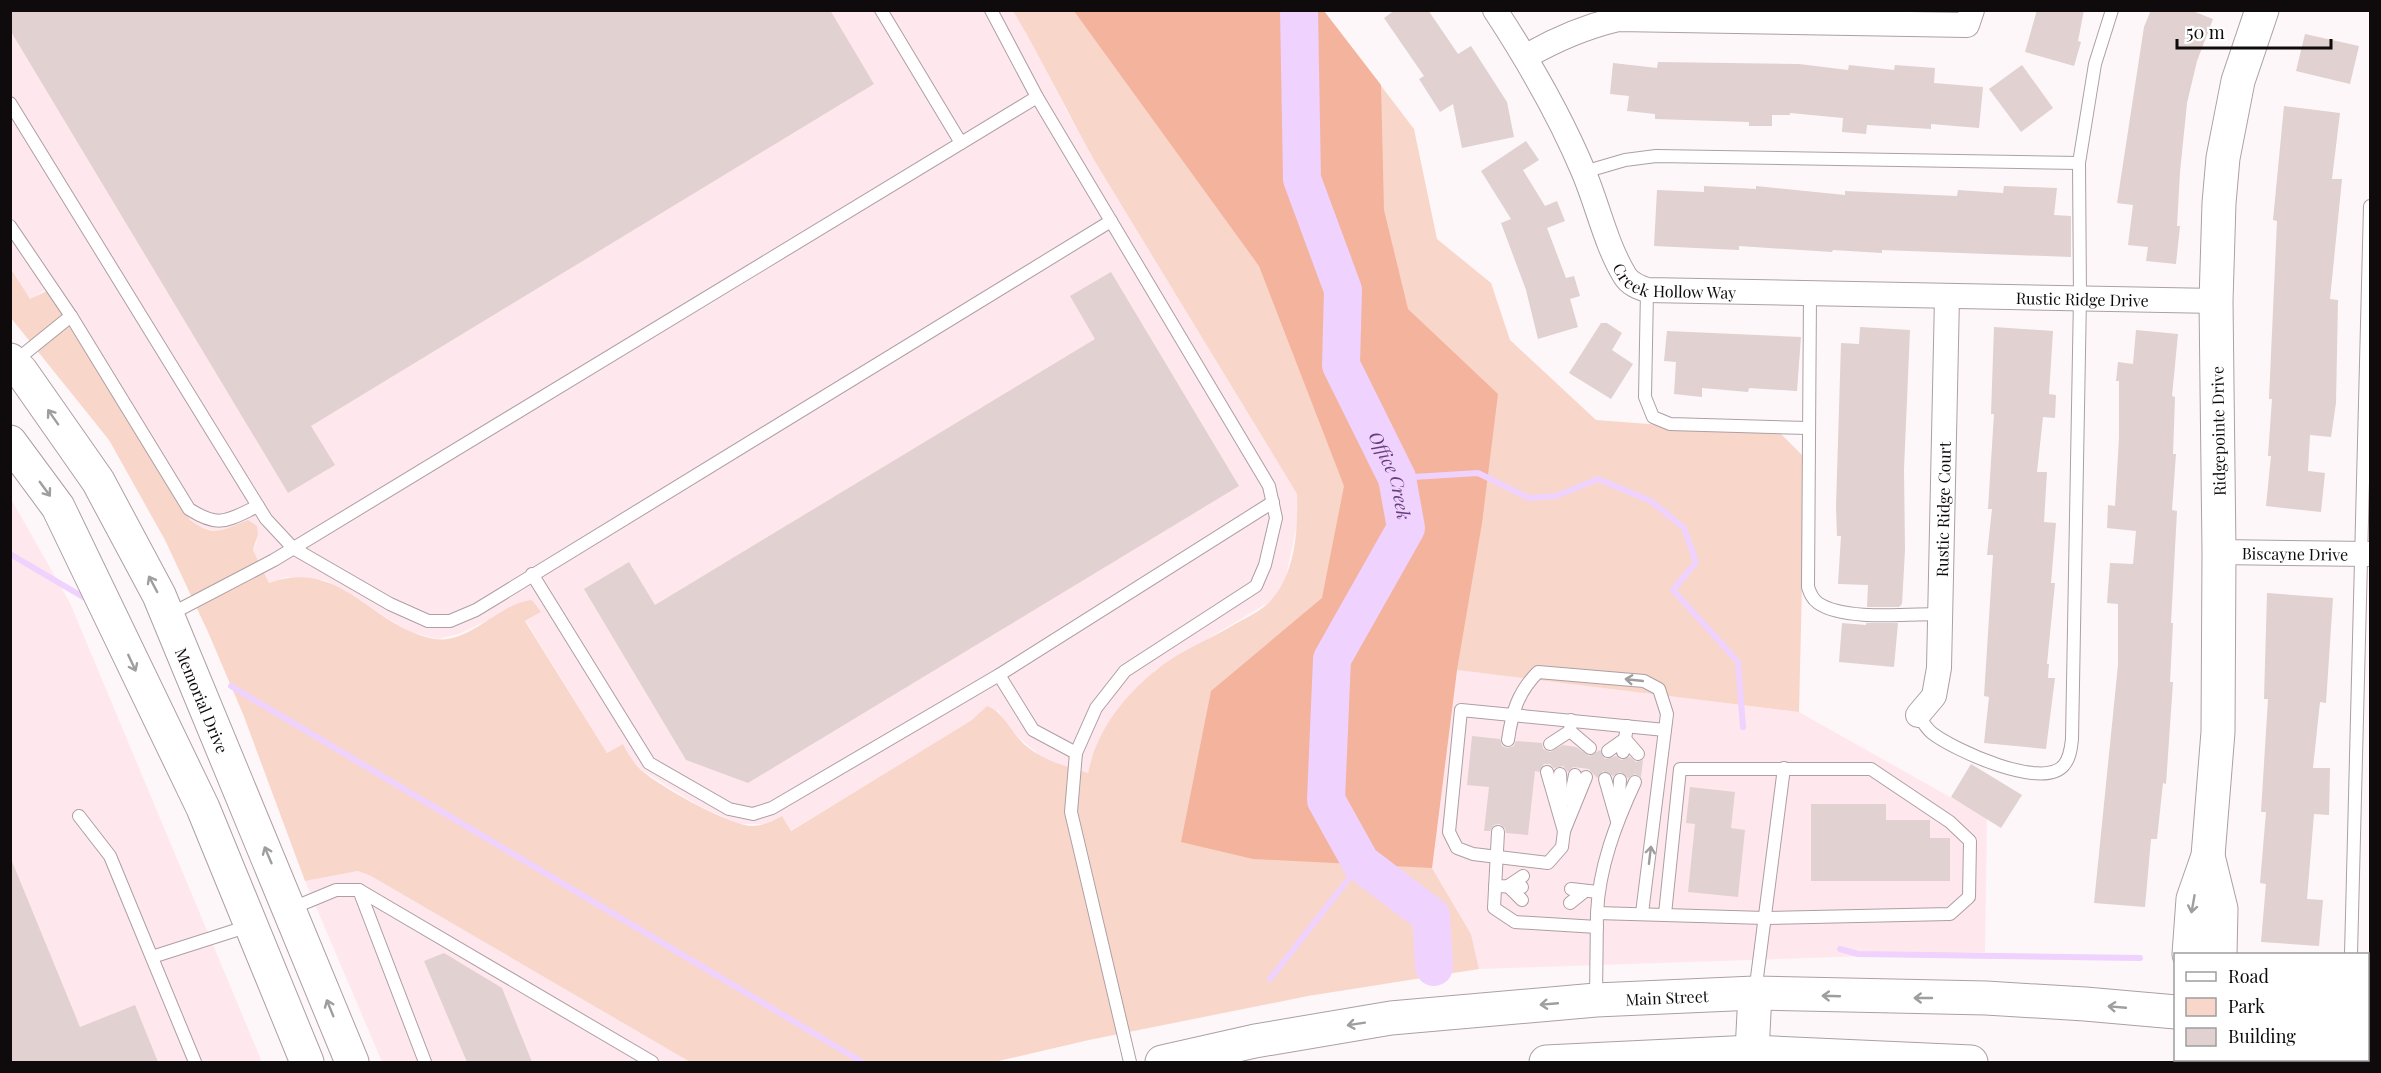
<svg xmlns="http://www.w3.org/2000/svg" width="2381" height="1073" font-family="'Playfair Display',serif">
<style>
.built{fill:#ffe7ee}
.green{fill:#f9d6ca}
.forest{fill:#f3b39d}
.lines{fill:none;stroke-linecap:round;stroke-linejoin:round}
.stream{stroke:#efd2fd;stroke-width:6}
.river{stroke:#efd2fd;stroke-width:38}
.building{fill:#e1d1d1}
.lane-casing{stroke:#ad9fa3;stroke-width:14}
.street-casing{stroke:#ad9fa3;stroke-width:26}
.secondary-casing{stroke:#ad9fa3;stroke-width:35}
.primary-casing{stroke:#ad9fa3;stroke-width:35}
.lane{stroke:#fff;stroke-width:12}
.street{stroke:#fff;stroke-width:24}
.secondary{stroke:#fff;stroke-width:33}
.primary{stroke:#fff;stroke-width:33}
.oneway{stroke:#9f9d9e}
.labels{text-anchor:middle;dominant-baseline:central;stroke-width:4.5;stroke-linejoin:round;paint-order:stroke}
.street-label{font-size:16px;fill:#0f0b0c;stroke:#fff}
.water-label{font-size:18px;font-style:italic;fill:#693d7c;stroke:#fff}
</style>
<rect width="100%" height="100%" fill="#fdf7f9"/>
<g class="built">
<path d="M10,11h1003l34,58 18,39 29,52 203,334 1,27 -13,59 -14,21 -116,69 -64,88 -3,15 -40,-11 -37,-31 -13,-21 -24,9 -184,112 -8,-15 -18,8h-26l-42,-20 -53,-33 -13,-13 -7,-14 -16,9 -81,-132 15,-9 -53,8 -29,14 -21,5 -28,-7 -85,-52 -39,-3 -17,6 -16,-33 4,-8 -14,-20 -22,10 -21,-5 -10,-7 -144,-231 -16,11 -19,-33z"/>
<path d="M10,497l60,106 192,459h-251z"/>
<path d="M1457,670l342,42 188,106 -2,134 -506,17 -8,-35 -39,-66z"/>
<path d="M358,871l13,5 319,186h-308l-77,-181z"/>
</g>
<path class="green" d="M1013,11h311l90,118 23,110 54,44 19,57 86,80 185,14 24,24 -6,254 -342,-42 -25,198 39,66 8,35 -171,27 -219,44 -95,22h-304l-319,-186 -13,-5 -53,10 -62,-167 -35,-82 -43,-92 -56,-100 -98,-122 -1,-51 20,32 19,-9 141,230c26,19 33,9 58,0l9,6 1,8 -5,16 16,33c73,-26 102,45 166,56 35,5 64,-36 97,-39l9,12 -16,9 82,132 16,-9c5,10 10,18 18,26 18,16 87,55 111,56 11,0 20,-5 30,-10l9,15 181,-111 15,-14c17,6 24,27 38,39 19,16 40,21 63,28 8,-41 35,-76 67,-102 21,-18 51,-30 75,-44 13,-8 33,-16 42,-28 24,-28 26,-70 25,-105l-203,-334c-28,-50 -52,-101 -81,-149z"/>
<path class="forest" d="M1074,11h250l57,74 3,125 24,99 90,85 -16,129 -25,147 -25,198 -179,-9 -72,-17 30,-151 111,-93 22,-112 -85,-220z"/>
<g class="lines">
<g class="stream">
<path d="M1397,478l81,-5 51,25 27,-2 42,-17 53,22 33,27 12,34 -23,28 65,72 5,65"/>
<path d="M10,554l80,47"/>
<path d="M231,686l631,376"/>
<path d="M1840,949l18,5 282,4"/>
<path d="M1270,979l91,-116"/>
</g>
<path class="river" id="s1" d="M1299,10l3,169 41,111 -2,75 56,113 9,50 -74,131 -6,141 35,63 70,53 3,51"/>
</g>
<g class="building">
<path d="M10,10h820l44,74 -563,342 24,39 -47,28 -278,-463z"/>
<path d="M1395,10h33l30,44 13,-8 36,56 7,35 -52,11 -9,-44 -13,8 -21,-33 5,-3 -40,-58z"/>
<path d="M2037,10h47l-6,31 3,1 -7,24 -49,-14z"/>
<path d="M2151,10h39l23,9 -16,42 -10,42 -7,69 -3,54h3l-4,38 -30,-3 2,-14 -20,-2 5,-40 -16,-2 27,-176z"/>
<path d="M2305,34l54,12 -9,38 -54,-13z"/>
<path d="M1658,62l141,2 49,6 1,-5 45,5 1,-5 40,3 -1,15 49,4 -4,41 -48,-4v5l-64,-4 -1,9 -24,-2 1,-14 -53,-5v2h-18v11h-23v-4l-94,-3v-5l-28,-3 2,-15 -19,-2 3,-31 44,5z"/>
<path d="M2022,65l31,43 -32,24 -32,-43z"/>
<path d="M2284,106l56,7 -8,66h10l-12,120 8,1 -2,103 -5,34 -21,-2 -2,36 17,2 -4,39 -55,-6 5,-50h-3l4,-57h-3l8,-178 -4,-1z"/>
<path d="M1526,141l13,19 -16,10 22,36 12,-5 8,20 -18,7 19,50 8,-2 6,20 -10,3 8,28 -40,12 -12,-49 -25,-67 10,-4 -30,-48z"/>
<path d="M1704,186l52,3v-3l89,9v-4l112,5 1,-6 45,3 1,-7 53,2 -3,27 17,1v41l-189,-7v3l-49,-3 -1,2 -93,-6v4l-85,-4 3,-56 47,2z"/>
<path d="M1111,272l128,214 -491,297 -62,-23 -102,-171 45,-27 26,43 440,-266 -25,-43z"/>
<path d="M1601,323h6l15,10 -10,17 21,14 -22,35 -42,-26z"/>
<path d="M1860,327l50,3 -6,139 1,81 -3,54 -3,3h-32l1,-22 -30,-1 3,-48h-4l-1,-29 5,-164 18,1z"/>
<path d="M1994,327l59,4 -4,63 7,1 -1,23 -12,-1 -6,55h10l-3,50 12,1 -5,60h4l-8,81h2l-1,14h7l-9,71 -62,-6 5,-46 -5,-1 9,-141h-6l5,-46h-4l6,-95h-3z"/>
<path d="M2136,330l42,4 -6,62 3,1 -2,57h3l-4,56 5,1 -6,112h2l-3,59h3l-7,102 -3,-1 -6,56h-6l-6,68 -51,-4 24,-238v-61l-11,-1 3,-40 23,1 3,-33 -29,-3 1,-23 7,1 4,-68v-57h-3l2,-19 15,2z"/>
<path d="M1667,331l134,6 -4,54 -48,-3 -1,4 -46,-4v9l-28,-3 2,-32 -12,-1z"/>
<path d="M2267,593l66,5 -7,105 -6,-1 -7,66h17l-1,47 -15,-1 -7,85 16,1 -4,46 -58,-4 5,-58 -6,-1 6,-71h-5l7,-113h-4z"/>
<path d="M1842,623l24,2v-2h32l-4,44 -55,-5z"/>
<path d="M1472,736l28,3 2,7 5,2 7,-2 2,-5 26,2 1,6 7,3 13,-7 13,2 13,9 11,-6 5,9 11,-3 5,4 9,-3 6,5 7,-2 -2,17 -6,-3 -7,4 -8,-6 -7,4 -10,-5 -6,7 -8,-9 -16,-2 -5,5 -5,-6 -9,2 -4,-4h-6l-5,8 -4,-1 -7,64 -22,-2 -1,-5 -6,-4 -5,1 -4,6h-6l5,-44 -22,-2z"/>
<path d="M1971,764l51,31 -21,33 -50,-31z"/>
<path d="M1690,787l45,5 -4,36 14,2 -7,67 -50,-5 7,-68 -9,-1z"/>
<path d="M1811,804h75v16h44v18h20v43h-139z"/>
<path d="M11,859l69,168 55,-22 23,57h-148z"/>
<path d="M444,953l58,35 30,74h-65l-43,-101z"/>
</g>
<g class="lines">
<g class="lane-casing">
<g id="lane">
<path d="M881,10l80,133"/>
<path d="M991,10l46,87"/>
<path d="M10,103l256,416 27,29 97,56 38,17h22l26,-11 635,-389"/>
<path d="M1584,172l41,-12 31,-4 423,7"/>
<path d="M10,226l61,90 118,193c31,20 39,11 69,-3"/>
<path d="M1647,290l-2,107 8,20 17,7 138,4"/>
<path d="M1810,294l-2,293c2,6 4,12 10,16 26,18 90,11 122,11"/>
<path d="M14,362l57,-46"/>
<path d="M532,574l117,189 80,46 24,5 19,-6 227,-133 274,-173"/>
<path d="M169,615l105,-55 763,-463 232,389 7,32 -11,47 -9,21 -131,85 -29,37 -20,45 -5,59 59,250"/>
<path d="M999,675l34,55 43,23"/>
<path d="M1918,715c4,6 9,14 14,18 22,17 111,58 132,32 6,-7 7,-17 8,-26l8,-442 -1,-134 16,-99 17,-54"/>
<path d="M1570,731l20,17"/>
<path d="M1625,739l13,15"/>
<path d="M1508,740c4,-28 10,-48 30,-68l106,9 15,8 8,25 -25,199"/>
<path d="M1550,744l20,-13 1,-11"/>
<path d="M1608,751l17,-12"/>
<path d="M1623,752l4,-26"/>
<path d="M1547,772l17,59 -2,16 -14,16 -75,-9 -16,-6 -8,-16 12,-122 204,20"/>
<path d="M1560,774l2,35"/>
<path d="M1605,779l12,42"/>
<path d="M1570,800l5,-25"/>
<path d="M1618,811l2,-31"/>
<path d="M79,816l31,40 85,206"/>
<path d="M1564,831l22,-54"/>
<path d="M1498,832l-4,76 21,14 82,5"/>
<path d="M1495,886l27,1"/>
<path d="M1508,886l14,14"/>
<path d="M1508,886l15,-10"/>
<path d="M1571,889l27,3"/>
<path d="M359,890l66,172"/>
<path d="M1570,903l15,-12"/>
<path d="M290,909l46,-19h23l293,172"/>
<path d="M1597,913c2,-46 19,-90 38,-131"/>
<path d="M2351,954l19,-748"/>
<path d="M152,957l97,-31"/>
<path d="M2368,989l2,2"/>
<path d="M1755,993l29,-225"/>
<path d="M1596,998l1,-85 168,5 185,-4 19,-17 1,-56 -20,-19 -79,-53h-191l-15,145"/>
</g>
</g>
<g class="street-casing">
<g id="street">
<path id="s2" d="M1495,10c34,52 65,105 89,163 14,33 22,72 41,103 5,8 13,11 22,14l569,11"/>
<path d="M1525,57c31,-18 59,-30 93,-38l349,6 5,-15"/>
<path id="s3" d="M2219,552l151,2"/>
<path id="s4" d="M1918,715l16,-19 5,-28 8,-371"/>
</g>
</g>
<g class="secondary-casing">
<g id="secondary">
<path id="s5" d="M10,360l11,11 77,110 61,114 193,467"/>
<path d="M10,442l48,65 145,301 104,254"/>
<path d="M2208,856l13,53 -1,45"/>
<path d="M2189,954l4,-55 15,-43 10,-124 1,-180 -3,-251 3,-98 4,-45 15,-77 24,-71"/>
<path d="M2205,1062l1,-2"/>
</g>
</g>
<g class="primary-casing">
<g id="primary">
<path d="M2368,1037h2"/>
<path d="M1752,1052l3,-59"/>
<path id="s6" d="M1162,1062l93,-21 136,-23 205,-18 159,-7 231,5 99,6 91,8"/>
<path d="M1546,1062l206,-10 219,10"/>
</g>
</g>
<use href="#lane" class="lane"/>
<use href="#street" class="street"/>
<use href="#secondary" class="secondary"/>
<use href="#primary" class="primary"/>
</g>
<defs><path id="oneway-shaft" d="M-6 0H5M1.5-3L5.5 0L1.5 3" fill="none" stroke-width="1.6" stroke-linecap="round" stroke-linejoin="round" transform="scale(1.5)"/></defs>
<g class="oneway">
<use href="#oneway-shaft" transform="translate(53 417) rotate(-125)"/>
<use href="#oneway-shaft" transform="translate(45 489) rotate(54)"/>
<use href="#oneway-shaft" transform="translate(153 584) rotate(-118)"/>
<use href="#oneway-shaft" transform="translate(132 663) rotate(65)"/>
<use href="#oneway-shaft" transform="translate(1634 680) rotate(-174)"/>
<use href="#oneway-shaft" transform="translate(268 855) rotate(-113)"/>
<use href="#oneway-shaft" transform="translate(1650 855) rotate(-83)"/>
<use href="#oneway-shaft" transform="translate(2193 904) rotate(100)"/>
<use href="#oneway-shaft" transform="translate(1831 996) rotate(-178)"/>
<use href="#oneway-shaft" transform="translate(1923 998) rotate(-180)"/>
<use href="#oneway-shaft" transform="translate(1549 1004) rotate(175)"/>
<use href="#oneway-shaft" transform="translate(2117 1007) rotate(-175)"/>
<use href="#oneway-shaft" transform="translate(330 1008) rotate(-112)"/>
<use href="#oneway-shaft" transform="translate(1356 1024) rotate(171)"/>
</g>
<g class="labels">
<g class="street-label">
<text stroke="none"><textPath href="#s2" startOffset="348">Creek Hollow Way</textPath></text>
<text stroke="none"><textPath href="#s2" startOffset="759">Rustic Ridge Drive</textPath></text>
<text transform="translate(2218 431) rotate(-91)">Ridgepointe Drive</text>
<text stroke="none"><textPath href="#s4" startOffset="212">Rustic Ridge Court</textPath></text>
<text stroke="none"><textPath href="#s3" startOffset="76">Biscayne Drive</textPath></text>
<text stroke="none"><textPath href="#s5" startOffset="393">Memorial Drive</textPath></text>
<text stroke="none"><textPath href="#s6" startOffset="510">Main Street</textPath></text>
</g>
<g class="water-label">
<text stroke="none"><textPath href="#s1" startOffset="484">Office Creek</textPath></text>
</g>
</g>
<rect width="2381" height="1073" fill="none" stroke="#0f0b0c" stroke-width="24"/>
<rect x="2174" y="953" width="195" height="108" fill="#ffffff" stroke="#9f9d9e" stroke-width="1.5"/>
<rect x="2186" y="972" width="30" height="9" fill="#ffffff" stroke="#9f9d9e" stroke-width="1.5"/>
<text x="2228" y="983" font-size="18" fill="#0f0b0c">Road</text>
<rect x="2186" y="998" width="30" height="18" fill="#f9d6ca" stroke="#9f9d9e" stroke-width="1.5"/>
<text x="2228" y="1013" font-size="18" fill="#0f0b0c">Park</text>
<rect x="2186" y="1028" width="30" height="18" fill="#e1d1d1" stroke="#9f9d9e" stroke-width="1.5"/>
<text x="2228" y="1043" font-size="18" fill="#0f0b0c">Building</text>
<path d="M2177 39v9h154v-9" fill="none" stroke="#0f0b0c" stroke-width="3"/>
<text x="2186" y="39" font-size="18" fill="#0f0b0c" stroke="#ffffff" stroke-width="4.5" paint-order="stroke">50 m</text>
</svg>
